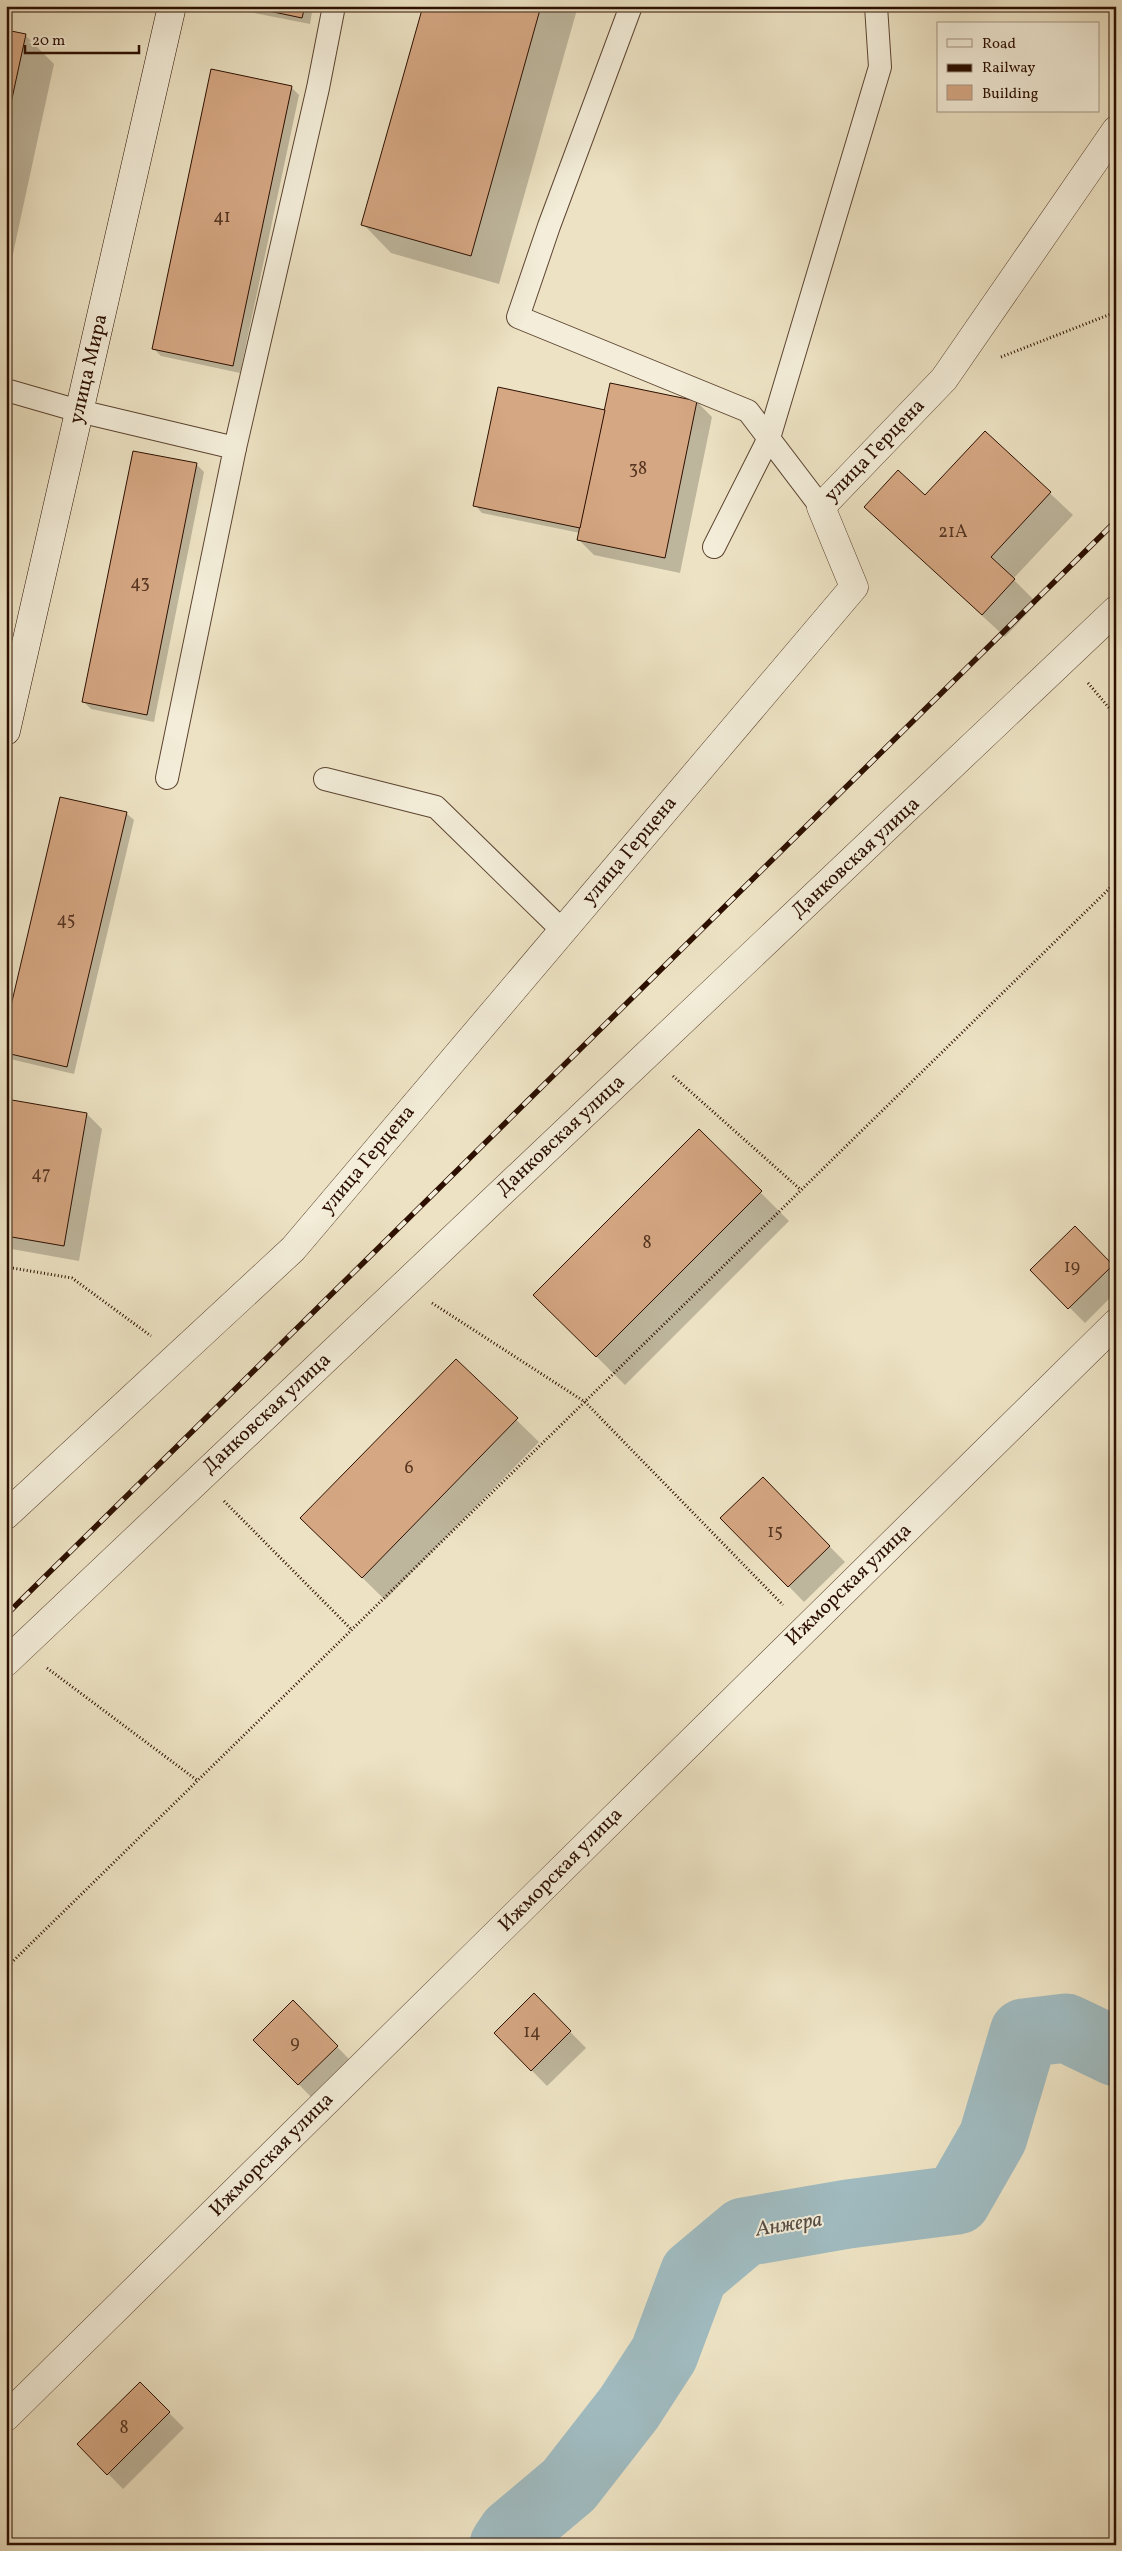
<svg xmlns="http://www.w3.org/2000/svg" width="1122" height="2551" font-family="Vollkorn,serif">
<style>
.shadow{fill:#0003}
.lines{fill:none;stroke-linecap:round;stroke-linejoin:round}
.river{stroke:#a0bbc0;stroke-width:69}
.building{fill:#d5a783;stroke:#2c0f00}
.lane-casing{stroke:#5c4431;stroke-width:24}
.street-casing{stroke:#5c4431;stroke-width:29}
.secondary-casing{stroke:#2c0f00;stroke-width:29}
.path{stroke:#2c0f00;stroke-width:3;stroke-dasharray:1 2.5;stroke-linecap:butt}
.lane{stroke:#f3edd9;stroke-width:22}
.street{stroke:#f3edd9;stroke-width:28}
.secondary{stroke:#f3edd9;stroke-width:28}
.rail-casing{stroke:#2c0f00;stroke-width:5.5}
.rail{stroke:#f3edd9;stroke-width:4;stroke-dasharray:11;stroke-linecap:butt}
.labels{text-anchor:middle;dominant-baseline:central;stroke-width:4;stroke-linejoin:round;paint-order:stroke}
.number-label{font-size:18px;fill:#563521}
.street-label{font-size:20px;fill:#2c0f00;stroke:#f3edd9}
.water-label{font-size:21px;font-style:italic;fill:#554b43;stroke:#f3edd9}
</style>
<rect width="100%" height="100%" fill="#ede3c4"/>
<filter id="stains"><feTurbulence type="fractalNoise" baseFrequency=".004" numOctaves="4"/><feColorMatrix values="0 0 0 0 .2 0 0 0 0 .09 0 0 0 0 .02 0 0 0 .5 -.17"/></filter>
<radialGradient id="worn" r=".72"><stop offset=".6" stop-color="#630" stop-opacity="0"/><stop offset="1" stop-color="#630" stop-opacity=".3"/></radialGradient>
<g class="shadow">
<path d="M239,6h74l-3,18 -66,-13z"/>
<path d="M425,6h153l-79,278 -108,-31 -28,-29z"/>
<path d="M6,31l19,4 29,29 -48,222z"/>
<path d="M291,87l8,8 -59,278 -79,-17 -8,-8z"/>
<path d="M697,402l15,15 -32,156 -86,-18 -15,-15 1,-7 -98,-20 -7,-8 131,-94z"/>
<path d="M985,432l88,83 -60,64 24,24 -32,34 -116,-108 36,-32z"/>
<path d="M134,452l63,13 7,7 -50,250 -63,-13 -7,-7z"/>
<path d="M126,813l8,7 -60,254 -64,-15 -4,-3v-23z"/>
<path d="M6,1100l81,14 15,15 -23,132 -73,-13z"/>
<path d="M699,1131l90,90 -164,164 -90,-90z"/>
<path d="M1075,1228l41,40v24l-31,31 -53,-53z"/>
<path d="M456,1361l83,81 -154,158 -60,-59z"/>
<path d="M763,1479l82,83 -41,40 -82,-84z"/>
<path d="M534,1995l52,53 -39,38 -52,-53z"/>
<path d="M293,2002l59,60 -38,38 -59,-60z"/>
<path d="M140,2384l44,44 -61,61 -44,-45z"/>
</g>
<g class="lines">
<path class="river" d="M504,2545l8,-12 57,-48 60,-77 35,-54 30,-80 50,-42 104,-18 109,-14 36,-63 31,-104 42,-5 50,24"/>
</g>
<g class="building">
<path d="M245,6h60l-3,12z"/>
<path d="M423,6h118l-70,250 -110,-31z"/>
<path d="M6,30l20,4 -20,92z"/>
<path d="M211,69l81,17 -59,280 -81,-17z"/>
<path d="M610,383l87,18 -32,157 -88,-18z"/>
<path d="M498,387l107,23 -25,118 -107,-22z"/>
<path d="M985,431l66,61 -60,65 24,22 -33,36 -118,-108 34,-37 27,25z"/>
<path d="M133,451l64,12 -50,252 -65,-13z"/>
<path d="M60,797l67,15 -60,255 -61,-14v-26z"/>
<path d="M6,1099l81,14 -23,133 -58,-10z"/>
<path d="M699,1129l63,62 -166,166 -63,-62z"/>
<path d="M1075,1226l38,39 -45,44 -38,-39z"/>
<path d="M456,1359l62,59 -156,160 -62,-60z"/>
<path d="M763,1477l67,69 -42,41 -68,-69z"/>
<path d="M534,1993l37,38 -40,40 -37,-38z"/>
<path d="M293,2000l45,46 -40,39 -45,-45z"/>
<path d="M140,2382l30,30 -63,63 -30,-31z"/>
</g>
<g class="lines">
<g class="lane-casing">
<g id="lane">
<path d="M631,6l-82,220 -31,91 230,94 73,96"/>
<path d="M6,390l73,21 156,37 -68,330"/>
<path d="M235,448l83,-360 16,-82"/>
<path d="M714,547l55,-109 111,-371 -4,-61"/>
<path d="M325,779l111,28 127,124"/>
</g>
</g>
<g class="street-casing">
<g id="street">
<path d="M6,1515l287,-266 561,-662 -33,-80 123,-128 172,-249"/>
<path d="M6,1662l1110,-1052"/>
<path d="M6,2417l1110,-1094"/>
</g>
</g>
<g class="secondary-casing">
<path id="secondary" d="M6,731l166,-725"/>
</g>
<g class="path">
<path d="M1001,357l115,-45"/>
<path d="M1088,683l28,33"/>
<path d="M673,1076l128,114"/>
<path d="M6,1267l66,11 79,58"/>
<path d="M432,1303l153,99 198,203"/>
<path d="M224,1501l128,129"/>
<path d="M47,1668l151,113"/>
<path d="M6,1968l1110,-1086"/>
</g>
<use href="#lane" class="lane"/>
<use href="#street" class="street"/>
<use href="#secondary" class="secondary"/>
<g class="rail-casing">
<path id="rail" d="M6,1615l1110,-1094"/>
</g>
<use href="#rail" class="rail"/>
</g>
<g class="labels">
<g class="number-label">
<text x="222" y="217">41</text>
<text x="638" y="469">38</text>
<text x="953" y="532">21А</text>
<text x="140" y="583">43</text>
<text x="66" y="920">45</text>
<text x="41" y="1174">47</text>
<text x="647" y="1243">8</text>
<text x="1072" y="1267">19</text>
<text x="409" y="1468">6</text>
<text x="775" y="1532">15</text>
<text x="532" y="2032">14</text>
<text x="295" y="2043">9</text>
<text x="124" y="2428">8</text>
</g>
<g class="street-label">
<text transform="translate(89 369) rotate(-77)">улица Мира</text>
<text transform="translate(875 451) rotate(-46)">улица Герцена</text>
<text transform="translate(630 851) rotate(-50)">улица Герцена</text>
<text transform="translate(856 858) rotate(-43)">Данковская улица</text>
<text transform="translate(561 1136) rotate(-43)">Данковская улица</text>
<text transform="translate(368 1160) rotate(-50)">улица Герцена</text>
<text transform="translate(267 1414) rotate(-43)">Данковская улица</text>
<text transform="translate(849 1585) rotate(-44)">Ижморская улица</text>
<text transform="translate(561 1870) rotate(-45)">Ижморская улица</text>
<text transform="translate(272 2155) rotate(-45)">Ижморская улица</text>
</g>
<g class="water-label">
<text transform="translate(789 2225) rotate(-9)">Анжера</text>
</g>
</g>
<rect width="1122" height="2551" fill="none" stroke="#ede3c4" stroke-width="25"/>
<rect x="8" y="8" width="1107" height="2536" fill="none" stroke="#2c0f00" stroke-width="2.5"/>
<rect x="12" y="12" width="1097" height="2526" fill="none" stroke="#2c0f00"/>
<rect x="937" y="22" width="162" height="90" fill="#f3edd9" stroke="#a39482"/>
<rect x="947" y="39" width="25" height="8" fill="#f3edd9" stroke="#a39482"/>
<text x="982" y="48" font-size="15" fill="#2c0f00">Road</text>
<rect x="947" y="64" width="25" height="8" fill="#2c0f00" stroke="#a39482"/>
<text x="982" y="72" font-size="15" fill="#2c0f00">Railway</text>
<rect x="947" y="85" width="25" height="15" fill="#d5a783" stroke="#a39482"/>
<text x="982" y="98" font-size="15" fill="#2c0f00">Building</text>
<path d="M25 45v8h114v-8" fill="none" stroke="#2c0f00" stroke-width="2.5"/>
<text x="32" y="45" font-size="15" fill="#2c0f00" stroke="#f3edd9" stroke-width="4" paint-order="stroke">20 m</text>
<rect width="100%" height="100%" filter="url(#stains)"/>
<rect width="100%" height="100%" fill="url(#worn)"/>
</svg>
